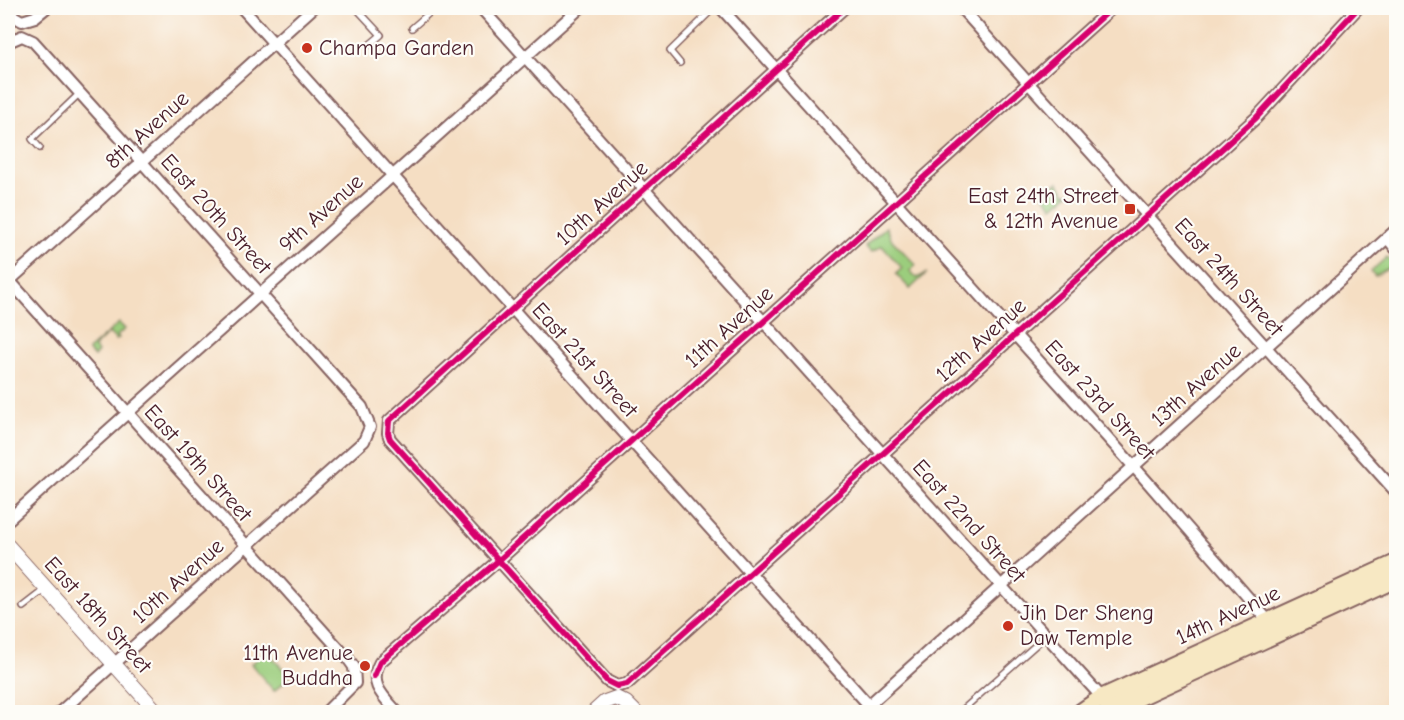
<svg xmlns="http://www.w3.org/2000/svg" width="1404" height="720" font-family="'Comic Neue',sans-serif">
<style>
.green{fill:#9bcd7d;stroke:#727654;stroke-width:1.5}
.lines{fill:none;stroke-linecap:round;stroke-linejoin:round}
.service-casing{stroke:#866260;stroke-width:8}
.minor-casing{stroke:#866260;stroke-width:14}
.tertiary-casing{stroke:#866260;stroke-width:16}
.secondary-casing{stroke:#866260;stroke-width:20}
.service{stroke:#fff;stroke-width:5}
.minor{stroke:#fff;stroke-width:10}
.tertiary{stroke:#fff;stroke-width:14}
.secondary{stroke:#f7e8c3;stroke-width:16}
.cycleway-casing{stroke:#fdfcf7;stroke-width:10}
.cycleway{stroke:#d6006c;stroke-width:6}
.poi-dot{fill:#c8321e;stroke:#fdfcf7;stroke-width:2}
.labels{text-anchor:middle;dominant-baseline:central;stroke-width:4.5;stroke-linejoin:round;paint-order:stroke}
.poi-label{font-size:22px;fill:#4a1f2b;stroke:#fdfcf7;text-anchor:start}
.street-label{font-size:22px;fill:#4a1f2b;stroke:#fdfcf7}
</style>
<rect width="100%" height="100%" fill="#fdfcf7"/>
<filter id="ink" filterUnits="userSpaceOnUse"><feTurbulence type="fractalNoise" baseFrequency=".0167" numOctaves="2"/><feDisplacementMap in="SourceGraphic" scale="12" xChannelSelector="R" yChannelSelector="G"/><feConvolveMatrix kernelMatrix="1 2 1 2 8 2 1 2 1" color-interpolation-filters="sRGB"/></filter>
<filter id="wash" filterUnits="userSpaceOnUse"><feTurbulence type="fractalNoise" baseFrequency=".008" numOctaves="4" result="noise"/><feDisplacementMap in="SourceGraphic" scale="24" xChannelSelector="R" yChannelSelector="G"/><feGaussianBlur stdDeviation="1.35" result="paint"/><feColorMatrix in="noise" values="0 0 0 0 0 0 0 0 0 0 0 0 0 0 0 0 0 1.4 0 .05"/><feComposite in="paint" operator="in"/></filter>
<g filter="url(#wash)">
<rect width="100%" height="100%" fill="#f5dec3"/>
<g class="green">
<path d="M1058,182l7,11h5l-17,14 -10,-12z"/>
<path d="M886,227l6,13 24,25 -6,6 7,7 10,-5 -17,16 -14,-15 6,-6 -20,-22 -11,6 -6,-6z"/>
<path d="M1387,257l9,11v8l-7,-8 -14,8 -4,-5z"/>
<path d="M119,323l6,6 -8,7 2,2 -3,2 -7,-7 -15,14 4,5 -4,5 -6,-7z"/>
<path d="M267,651l23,26 -16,14 -23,-27z"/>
</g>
</g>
<g filter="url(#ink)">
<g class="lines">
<g class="service-casing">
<g id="service">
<path d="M356,8l25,27 -12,10"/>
<path d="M412,28l23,-20"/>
<path d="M680,63l-10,-12 44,-43"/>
<path d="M40,148l-8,-9 48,-46"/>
<path d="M23,607l22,-17"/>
<path d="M960,712l86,-76"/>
</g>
</g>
<g class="minor-casing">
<g id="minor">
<path d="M242,8l633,704"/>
<path d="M481,8l624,693"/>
<path d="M721,8l423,470 128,147"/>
<path d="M844,8l-455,413 -1,12 2,6 217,242 10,5 10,-2 629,-566 102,-110"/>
<path d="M961,8l435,484"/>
<path d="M8,13l14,8 13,-4 11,-9"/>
<path d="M8,42l14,-6 11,5 329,366 8,20 -6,14 -304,271"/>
<path d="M1388,239l8,10"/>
<path d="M8,279l341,381 5,7 1,16 -29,29"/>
<path d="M8,282l305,-274"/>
<path d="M8,520l572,-512"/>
<path d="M397,712c-14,-16 -29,-28 -17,-50l119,-102 613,-552"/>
<path d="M861,712l535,-482"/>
</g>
</g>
<g class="tertiary-casing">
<g id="tertiary">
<path d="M8,546l149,166"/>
<path d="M594,712l11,-10 11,-4 10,5 9,9"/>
</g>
</g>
<g class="secondary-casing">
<g id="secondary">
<path d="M1081,712l20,-14 295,-135"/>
<path d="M1107,712l289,-133"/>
</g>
</g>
<use href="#service" class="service"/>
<use href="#minor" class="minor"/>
<use href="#tertiary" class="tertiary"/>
<use href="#secondary" class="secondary"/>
<g class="cycleway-casing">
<g id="cycleway">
<path d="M844,8l-455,413 -1,12 2,6 217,242 10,5 10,-2 629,-566 102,-110"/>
<path d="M374,676l6,-14 119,-102 613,-552"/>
</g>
</g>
<use href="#cycleway" class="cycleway"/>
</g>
</g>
<g class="poi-dot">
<circle cx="307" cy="48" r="6"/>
<rect x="1124" y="203" width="12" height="12" rx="3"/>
<circle cx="1008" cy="626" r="6"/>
<circle cx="365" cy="666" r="6"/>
</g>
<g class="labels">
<g class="poi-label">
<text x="319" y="48">Champa Garden</text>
<text x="1118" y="196" text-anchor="end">East 24th Street<tspan x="1118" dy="25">&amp; 12th Avenue</tspan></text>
<text x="1020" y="613">Jih Der Sheng<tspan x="1020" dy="25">Daw Temple</tspan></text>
<text x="353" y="653" text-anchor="end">11th Avenue<tspan x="353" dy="25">Buddha</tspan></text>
</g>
<g class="street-label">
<text transform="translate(147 130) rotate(-42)">8th Avenue</text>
<text transform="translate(602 203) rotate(-42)">10th Avenue</text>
<text transform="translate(321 213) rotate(-42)">9th Avenue</text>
<text transform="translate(216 214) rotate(48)">East 20th Street</text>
<text transform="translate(1229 277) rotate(48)">East 24th Street</text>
<text transform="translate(729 327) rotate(-42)">11th Avenue</text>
<text transform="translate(981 340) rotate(-42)">12th Avenue</text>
<text transform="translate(585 360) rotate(48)">East 21st Street</text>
<text transform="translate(1196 385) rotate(-42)">13th Avenue</text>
<text transform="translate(1100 400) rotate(48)">East 23rd Street</text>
<text transform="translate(198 463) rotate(48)">East 19th Street</text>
<text transform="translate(969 521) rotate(48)">East 22nd Street</text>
<text transform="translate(178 581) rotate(-42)">10th Avenue</text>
<text transform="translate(98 615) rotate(48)">East 18th Street</text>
<text transform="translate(1228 615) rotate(-25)">14th Avenue</text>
</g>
</g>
<rect width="1404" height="720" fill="none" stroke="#fdfcf7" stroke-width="30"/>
</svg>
